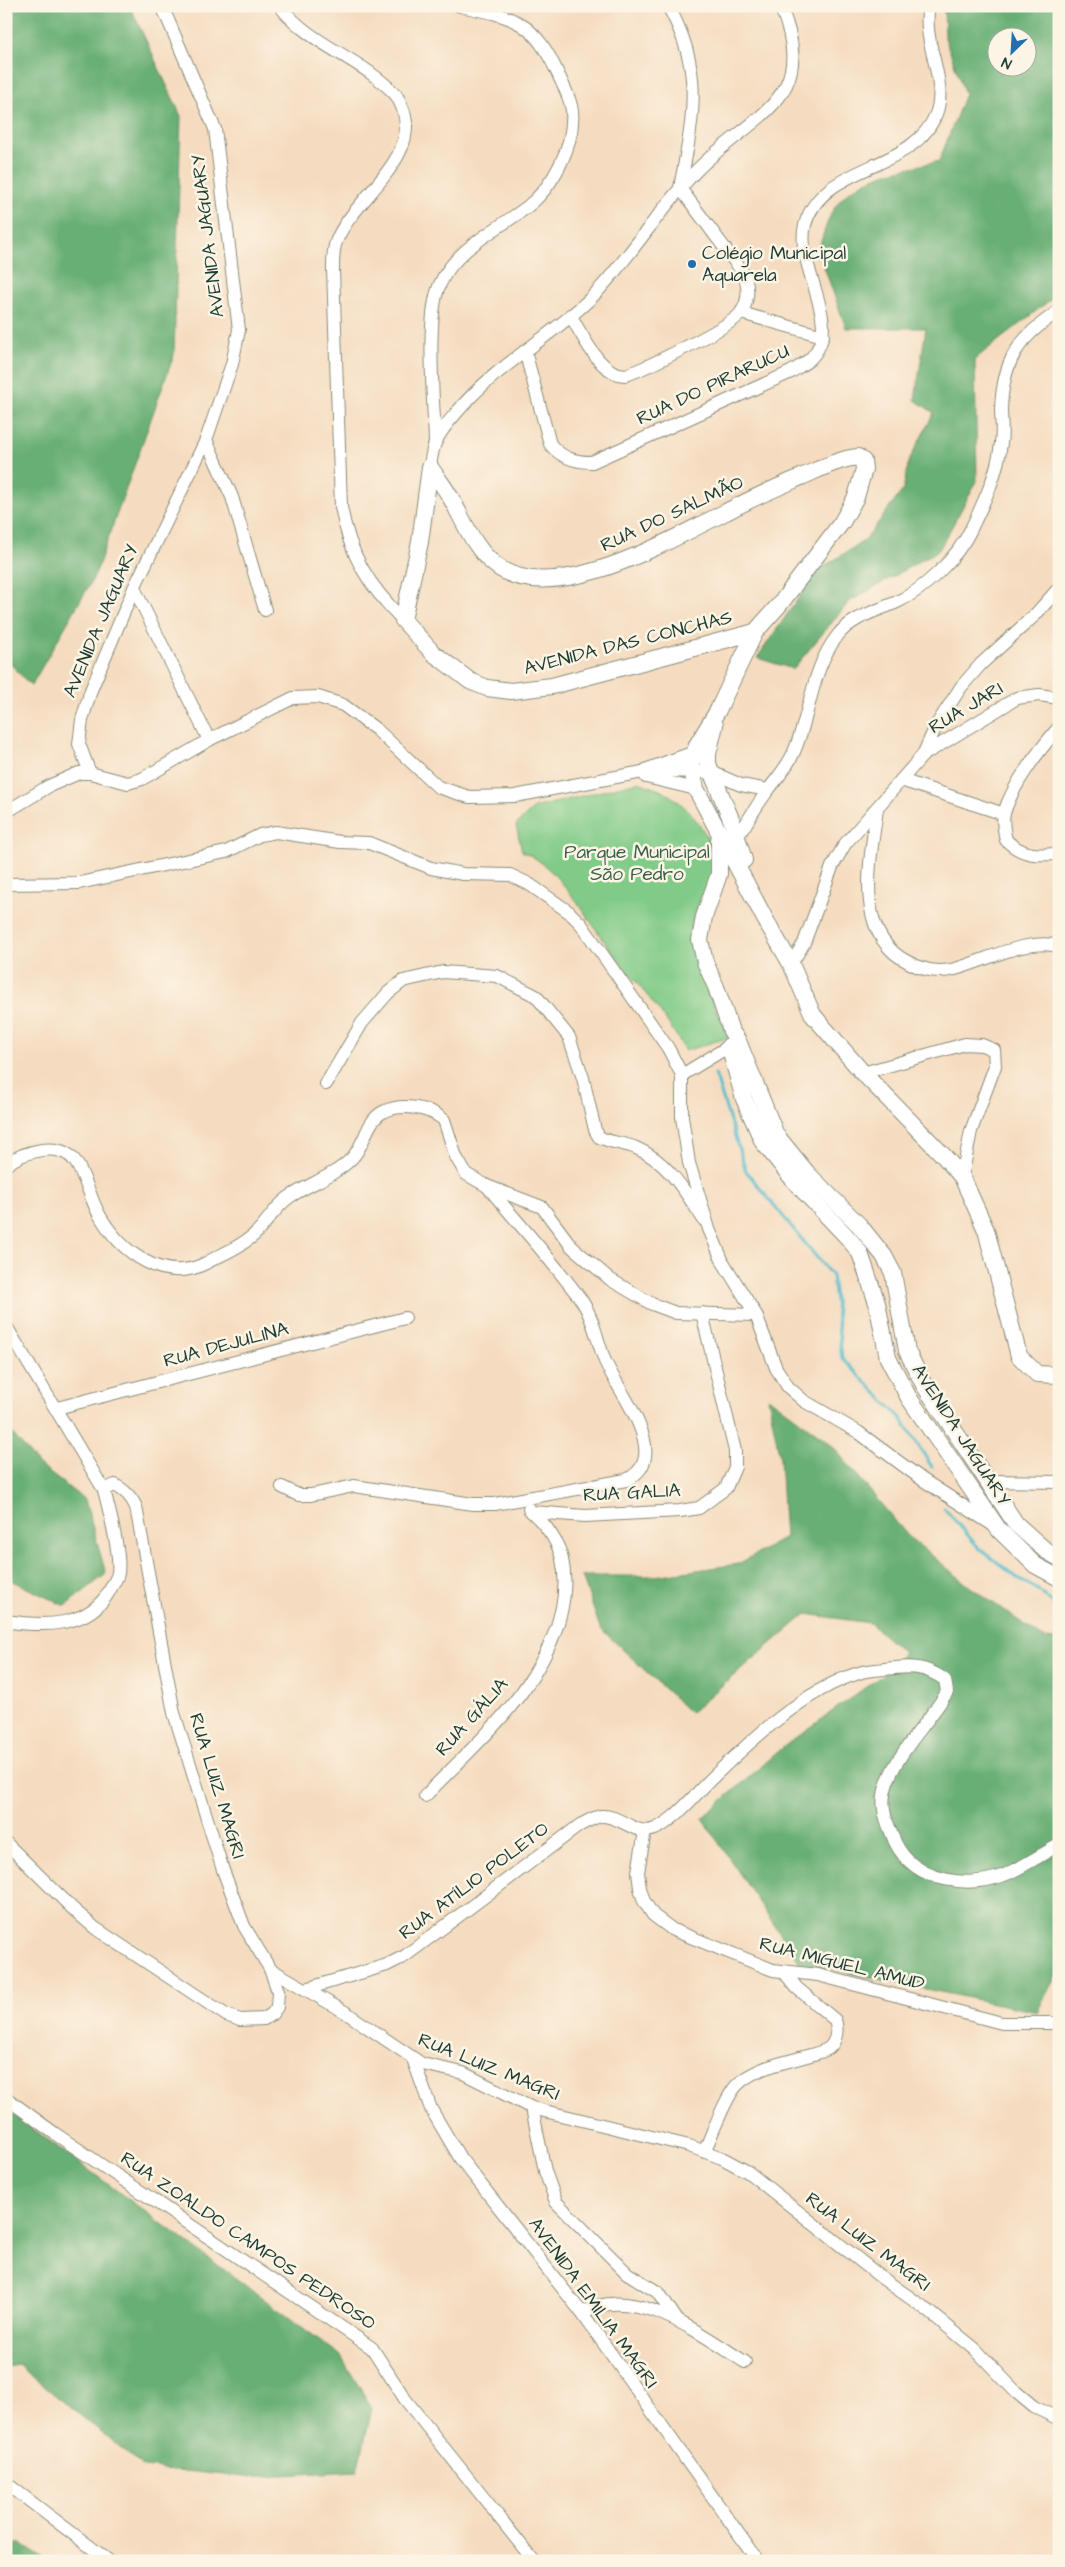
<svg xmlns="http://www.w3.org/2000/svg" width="1065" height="2567" font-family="'Architects Daughter',sans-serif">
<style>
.green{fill:#81cb88;stroke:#50845e}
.forest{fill:#68af74;stroke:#447654;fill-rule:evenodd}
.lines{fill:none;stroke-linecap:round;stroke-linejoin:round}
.stream{stroke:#51bccc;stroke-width:3}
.minor-casing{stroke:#8a8c7a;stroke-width:14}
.tertiary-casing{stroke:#8a8c7a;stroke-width:18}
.minor{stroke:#fff;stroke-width:12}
.tertiary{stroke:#fff;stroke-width:16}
.poi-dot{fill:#1f6fb2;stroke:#fcf5e5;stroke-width:2}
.labels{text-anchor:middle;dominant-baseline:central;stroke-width:5;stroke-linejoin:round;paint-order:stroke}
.street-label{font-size:19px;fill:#1f3d34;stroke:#fcf5e5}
.poi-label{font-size:19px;fill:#1f3d34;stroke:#fcf5e5;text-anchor:start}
.park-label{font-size:19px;fill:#386049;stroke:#fcf5e5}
</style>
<rect width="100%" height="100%" fill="#fcf5e5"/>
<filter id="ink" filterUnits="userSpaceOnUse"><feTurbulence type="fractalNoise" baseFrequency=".02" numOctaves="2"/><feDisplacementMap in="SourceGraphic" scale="10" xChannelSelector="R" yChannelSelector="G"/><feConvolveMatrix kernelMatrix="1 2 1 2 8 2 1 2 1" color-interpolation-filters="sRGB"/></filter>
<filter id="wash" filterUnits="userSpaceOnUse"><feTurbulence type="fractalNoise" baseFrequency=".0096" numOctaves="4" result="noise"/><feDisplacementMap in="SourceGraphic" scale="20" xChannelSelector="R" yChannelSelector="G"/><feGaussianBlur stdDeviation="1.12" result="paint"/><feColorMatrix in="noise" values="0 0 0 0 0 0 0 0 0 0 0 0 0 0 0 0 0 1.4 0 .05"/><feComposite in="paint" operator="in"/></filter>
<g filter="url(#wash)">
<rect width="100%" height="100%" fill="#f5dcc0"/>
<path class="green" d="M638,782c7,3 15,5 22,8 30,14 61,54 52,88 -4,18 -21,34 -21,52 0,35 25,76 38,107l-44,14c-19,-37 -48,-66 -72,-98 -25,-32 -53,-86 -91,-102l-6,-26 18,-17z"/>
<g class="forest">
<path d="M6,6h124l51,110 -7,239 -79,220 -64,111 -25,-27z"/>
<path d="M944,6h115v287l-84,66 2,122 -38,69 -90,52 -56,67 -36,-11 60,-87 48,-31 38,-50 6,-30 25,-47 -19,-13 11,-72h-80l-28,-78c5,-13 9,-31 17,-43 24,-34 67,-37 104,-46l26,-67 -20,-56zM998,38h30v30h-30z"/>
<path d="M768,1397l62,46 78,93 61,50 76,53 14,1v213l-3,22 3,5v90l-22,42 -237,-49 -98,-145 84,-73 95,-69 23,-23 -34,-30 -64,-9 -116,99 -90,-85 -18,-52h73l83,-12 47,-26 -5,-79z"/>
<path d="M6,1426l33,39 46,35 21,74 -41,32 -59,-28z"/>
<path d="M6,2109l334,246 32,53 -14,63 -114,6 -100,-10 -126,-102 -12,2z"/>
<path d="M19,2543l28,18h-41v-12z"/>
</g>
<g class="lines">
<g class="stream">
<path d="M715,1074l31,97 86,105 10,82 59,60 31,49"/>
<path d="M944,1508l35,40 41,32 17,9 22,21"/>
</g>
</g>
</g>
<g filter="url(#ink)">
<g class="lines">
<g class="minor-casing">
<g id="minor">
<path d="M280,6c30,39 81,52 115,88 3,3 5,8 7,13 22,51 -51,93 -66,135 -3,8 -3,18 -3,27l8,238c9,49 27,78 62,113"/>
<path d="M668,6c37,65 25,112 12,182"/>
<path d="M741,313l82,23"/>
<path d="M570,315c13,20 29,60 56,60 20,-7 102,-47 114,-61 9,-12 9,-27 4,-40l-64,-86"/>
<path d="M525,351l25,93c11,14 25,18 42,18l199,-90c6,-4 13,-8 19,-13 36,-34 -16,-92 -5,-134 17,-63 108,-52 131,-111 13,-34 -15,-71 -7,-108"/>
<path d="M206,440l26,57 33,113"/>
<path d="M435,442c-1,-38 -10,-127 5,-158 16,-36 57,-54 87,-77 26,-20 48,-62 45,-96 -1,-12 -8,-24 -13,-35 -25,-55 -43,-59 -99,-70"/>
<path d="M430,467c1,-8 2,-18 6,-26 5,-11 14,-21 22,-30 38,-46 93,-73 135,-115 38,-39 65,-86 103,-125 54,-56 126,-70 84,-165"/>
<path d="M134,588l75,152"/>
<path d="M1059,727c-21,25 -45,55 -55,86 -2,8 0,18 2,27 16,16 31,15 53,14"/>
<path d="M923,755l94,-57 22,-3 20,3"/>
<path d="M90,773l-11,-29 3,-24 9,-30 43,-102 72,-148 26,-76 7,-34 -24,-201 -53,-123"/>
<path d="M646,777l50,12"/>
<path d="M901,780l103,34"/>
<path d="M877,809c-6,49 -25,125 31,153 15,8 30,12 47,7 33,-9 70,-31 104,-23"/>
<path d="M6,812l43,-26 30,-13h11l38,10 14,-4 67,-39 84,-42 25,-1 25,8 34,25 61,57 31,10 46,-1 133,-25 63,1 30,13 27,5"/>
<path d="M736,839c11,-16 21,-35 33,-50 9,-12 18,-22 24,-35 18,-39 17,-84 45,-119 14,-18 39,-24 59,-33 28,-13 61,-45 74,-73 13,-27 27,-56 30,-86 2,-11 0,-22 0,-34 2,-49 17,-71 58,-98"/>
<path d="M6,884l73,-1 147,-31 34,-17 16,-3 64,10 29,1 62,25 32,6 47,1 19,9 40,28 12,12 87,124 14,27v42l7,46 20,66 14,33 33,53 20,53 12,19 16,14 54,31 65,48 70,45"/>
<path d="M791,964l13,-21 28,-76 13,-23 78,-89 14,-31 24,-37 20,-23 54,-49 24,-27"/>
<path d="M863,1073l102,-29 17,1 12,5 1,16 -24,65 -9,46"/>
<path d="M682,1075l54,-33"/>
<path d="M326,1084l36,-61 26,-30 15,-12 40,-9 54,4 39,20 33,41 14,41 12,52 4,7c12,6 25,6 37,11 32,13 50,45 68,72"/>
<path d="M6,1165c16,-13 53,-25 69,-4 11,16 15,38 25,55 21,36 64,69 106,47 16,-9 35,-16 49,-29 12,-11 19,-26 33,-36 20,-14 47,-22 64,-40 13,-13 14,-37 31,-46 18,-9 46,-5 61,8l12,37 10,17 21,12 55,21 30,40 39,33 41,24 24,9 80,2"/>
<path d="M6,1326l98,164c5,20 17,63 14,83 -1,6 -6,12 -8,17 -21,38 -67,37 -104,31"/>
<path d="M57,1408l348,-90"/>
<path d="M988,1481l71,1"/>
<path d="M282,1487l16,8h13l43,-9 119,18h22l131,-24c49,-23 -9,-89 -21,-119 -8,-20 -11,-42 -23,-60 -29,-40 -63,-77 -95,-115"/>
<path d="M532,1512l53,4 95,-5 19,-3 27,-20 9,-21v-16l-33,-138"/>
<path d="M425,1796c27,-28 57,-55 82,-85 34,-40 67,-98 55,-152 -4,-19 -19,-37 -33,-50"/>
<path d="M645,1831l-7,41 2,16 4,13 9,14 20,15 100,40 45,5 184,48h57"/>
<path d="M6,1843l67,66 22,19 131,87 14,5 24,-1 8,-5 5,-7 1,-16 -8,-22 -26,-43 -21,-56 -49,-157 -38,-206c-5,-11 -11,-16 -21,-22l-11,5"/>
<path d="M270,1969l75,43 77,52 41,9 69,35 157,38 33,12 26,14 134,106 44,31 49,40 41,43 18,15 25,12"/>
<path d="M306,1989l81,-24 18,-9 175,-131c7,-3 14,-8 21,-9 18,-2 35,21 54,13 21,-10 38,-32 54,-48 39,-38 96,-92 150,-108 8,-3 17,-3 26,-4 24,-3 40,-4 60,11l2,12c-18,31 -58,68 -63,103 -3,17 5,32 11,47 19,41 77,48 114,31 17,-8 33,-19 50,-28"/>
<path d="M413,2059l18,50 29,49 122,155 176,248"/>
<path d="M6,2098l48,35 318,215 33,51 129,162"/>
<path d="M532,2108l13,63 11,31 71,71 32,20 18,27"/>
<path d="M705,2150c7,-16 21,-54 32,-65 18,-18 47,-22 70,-29 7,-2 16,-4 22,-8 8,-7 9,-20 6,-28l-38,-32 -13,-16"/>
<path d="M582,2313c51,-31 120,22 163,49"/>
<path d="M6,2483l103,78"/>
</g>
</g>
<g class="tertiary-casing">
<g id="tertiary">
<path d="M430,467c6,9 13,18 19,28 14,23 23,51 45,69 56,47 177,-25 232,-52 24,-13 50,-24 75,-35 19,-8 37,-18 57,-20l5,4 1,8 -8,28 -14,25 -62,82 -25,28 -37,78 -21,35 -6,20 5,24 69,130 26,45 22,51 50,58 79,81 20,23 24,53 33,126 18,18 22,1"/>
<path d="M430,467l-10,75 -17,78 30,33 37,28 17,7 24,3 41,-5 203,-54"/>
<path d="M715,725l-7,29v10l23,55 13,41"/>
<path d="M648,771l44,-16"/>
<path d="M719,840v34l-15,43 -4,23 5,22 11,25 15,44 7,10 38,94 31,38 52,52 25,31 9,17 14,78 17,34 92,139 29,26 14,8"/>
<path d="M729,1046l15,53 19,43 33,41 53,56 11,14 17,50 11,55 21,40 90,132 36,35 24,13"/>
</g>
</g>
<use href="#minor" class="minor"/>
<use href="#tertiary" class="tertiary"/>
</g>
</g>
<circle class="poi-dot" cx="692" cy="264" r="5"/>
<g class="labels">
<g class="street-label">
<text transform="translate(208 236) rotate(-97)">AVENIDA JAGUARY</text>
<text transform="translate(713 385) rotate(-25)">RUA DO PIRARUCU</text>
<text transform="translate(672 514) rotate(-25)">RUA DO SALMÃO</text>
<text transform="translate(101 621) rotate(-67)">AVENIDA JAGUARY</text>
<text transform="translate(628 643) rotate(-14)">AVENIDA DAS CONCHAS</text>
<text transform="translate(966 708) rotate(-31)">RUA JARI</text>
<text transform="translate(226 1345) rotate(-15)">RUA DEJULINA</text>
<text transform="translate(961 1435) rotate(57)">AVENIDA JAGUARY</text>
<text transform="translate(632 1493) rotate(-3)">RUA GALIA</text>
<text transform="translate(472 1717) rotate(-48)">RUA GÁLIA</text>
<text transform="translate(217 1786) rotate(73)">RUA LUIZ MAGRI</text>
<text transform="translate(474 1881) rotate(-37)">RUA ATÍLIO POLETO</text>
<text transform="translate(842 1964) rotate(14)">RUA MIGUEL AMUD</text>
<text transform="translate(489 2067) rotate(22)">RUA LUIZ MAGRI</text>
<text transform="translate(248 2241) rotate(34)">RUA ZOALDO CAMPOS PEDROSO</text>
<text transform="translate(868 2242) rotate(37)">RUA LUIZ MAGRI</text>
<text transform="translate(593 2303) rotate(54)">AVENIDA EMILIA MAGRI</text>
</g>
<g class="poi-label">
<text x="702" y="253">Colégio Municipal<tspan x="702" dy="22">Aquarela</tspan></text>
</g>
<g class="park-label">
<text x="637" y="852">Parque Municipal<tspan x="637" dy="22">São Pedro</tspan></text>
</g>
</g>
<rect width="1065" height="2567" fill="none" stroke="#fcf5e5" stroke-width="25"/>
<g transform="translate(1012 52) rotate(205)"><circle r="24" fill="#fcf5e5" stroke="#a4ab9e"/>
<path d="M0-4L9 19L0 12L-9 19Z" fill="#1f6fb2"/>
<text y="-8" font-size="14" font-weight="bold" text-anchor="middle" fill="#1f3d34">N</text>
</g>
</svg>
